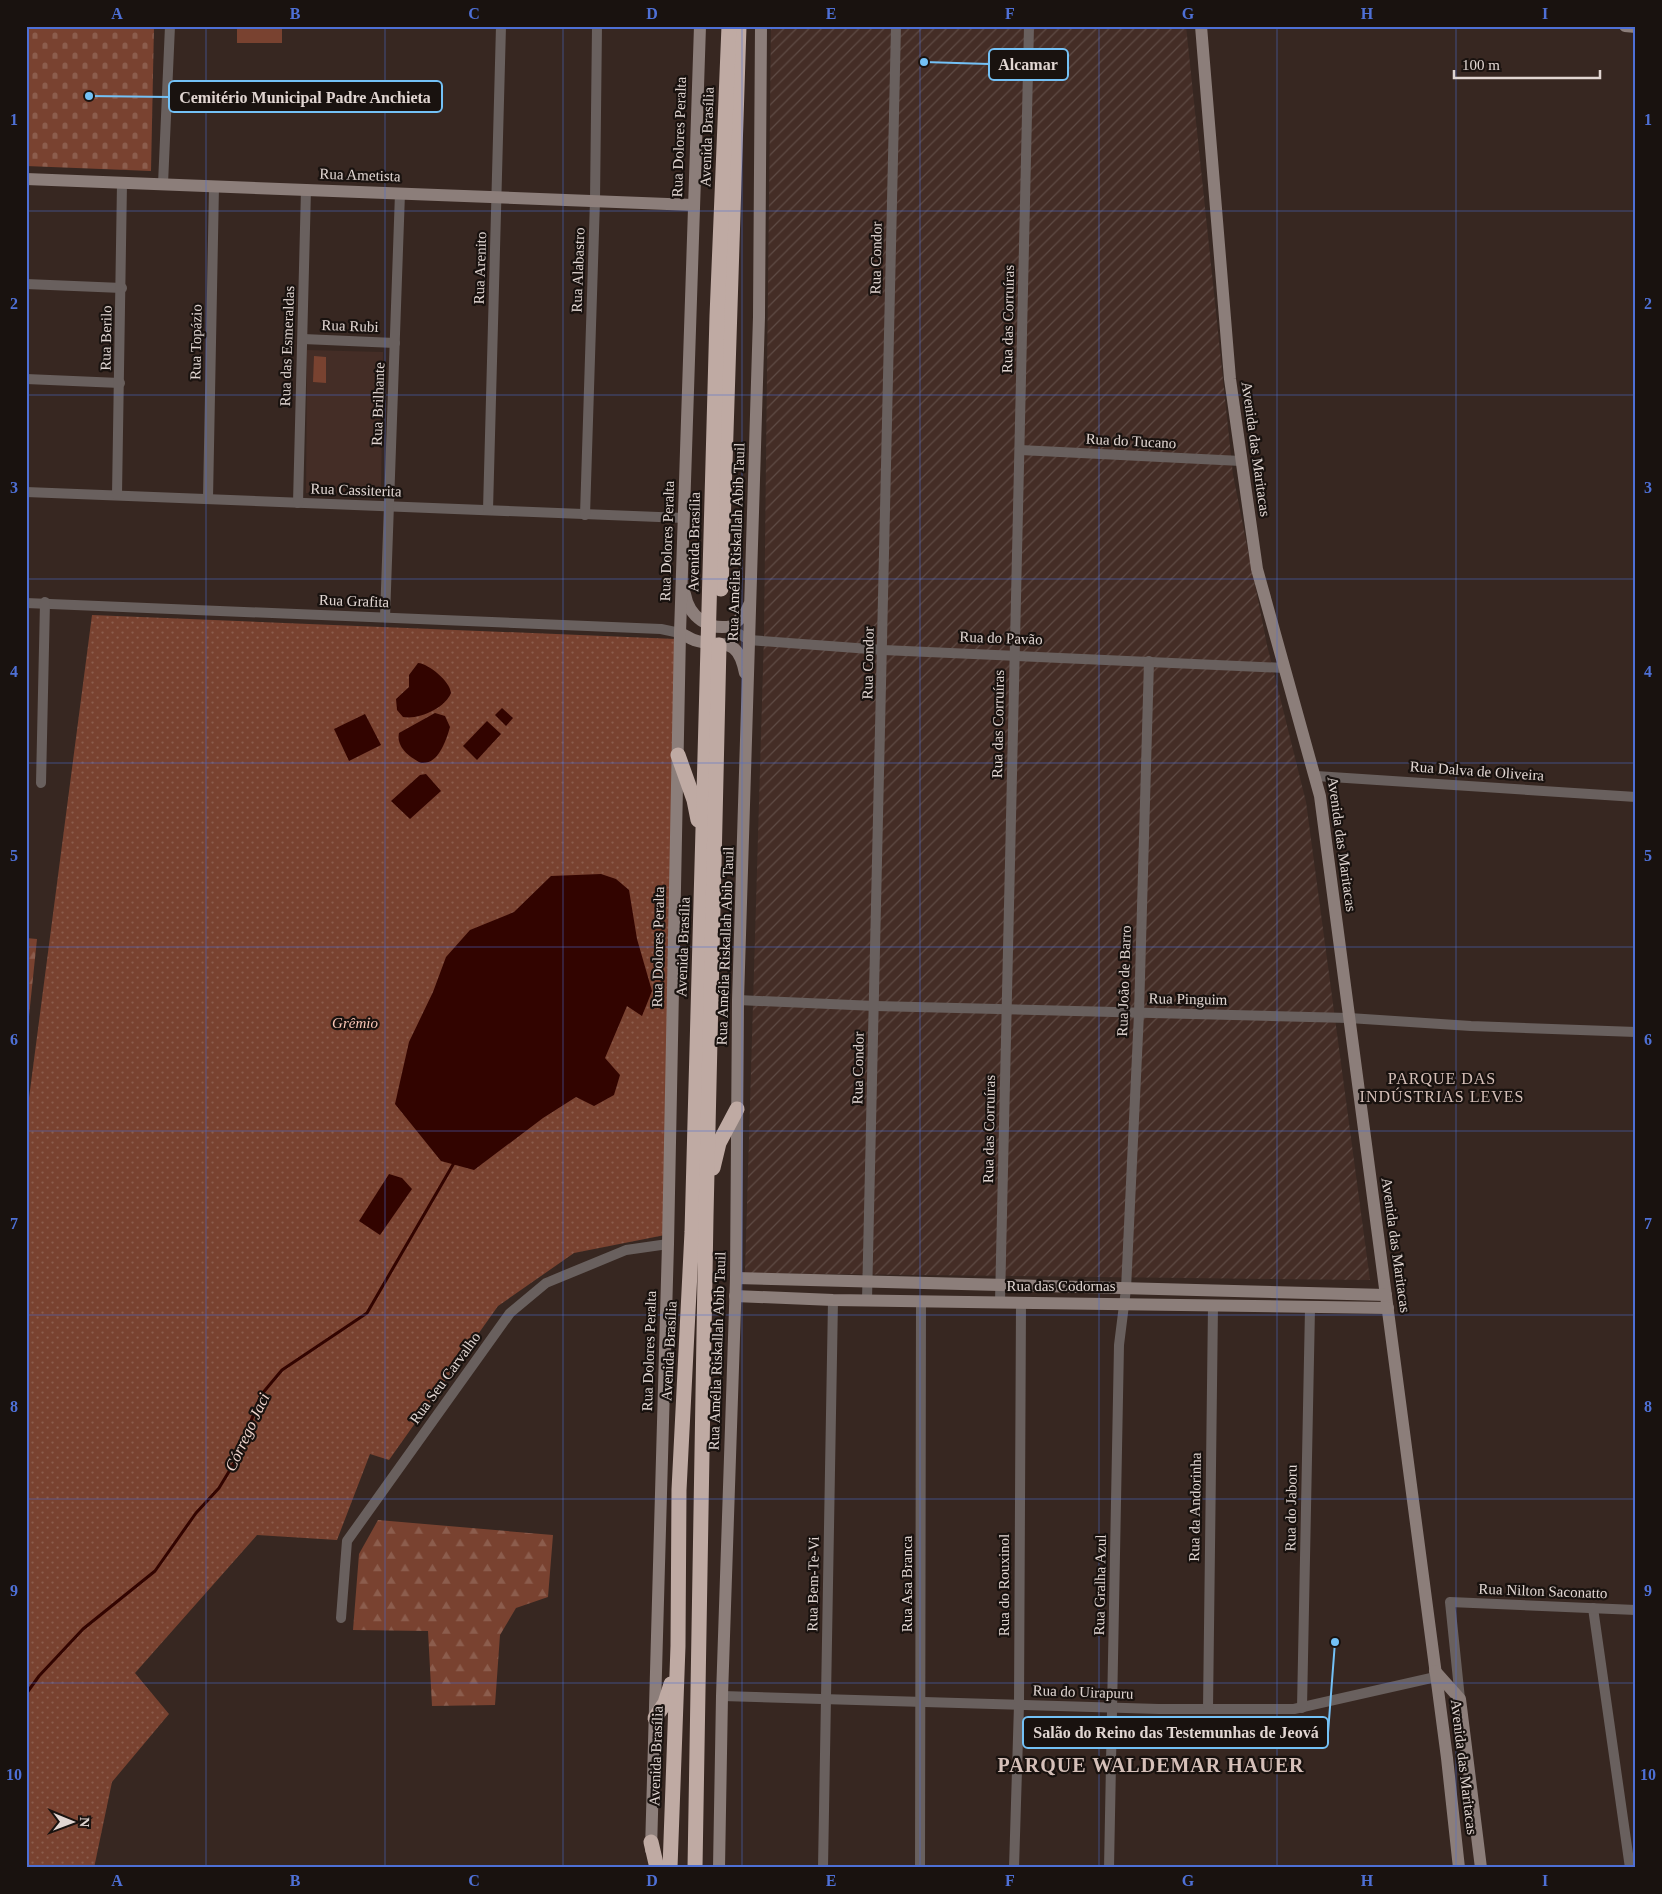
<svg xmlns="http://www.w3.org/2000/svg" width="1662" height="1894" font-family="'Times New Roman',serif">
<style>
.built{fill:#442d26}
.industrial{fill:url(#industrial-furrows)}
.green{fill:#794230}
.forest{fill:url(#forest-firs)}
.cemetery{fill:url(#cemetery-stones)}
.park{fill:url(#park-dots)}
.water{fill:#320400}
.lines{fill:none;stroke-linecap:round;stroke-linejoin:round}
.stream{stroke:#320400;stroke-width:3}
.street{stroke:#69605e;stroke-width:10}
.secondary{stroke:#8c7e7a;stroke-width:12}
.highway{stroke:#bfaaa3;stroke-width:15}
.grid{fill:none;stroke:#4e70d6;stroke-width:1;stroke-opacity:0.55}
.labels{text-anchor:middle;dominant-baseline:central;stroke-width:4.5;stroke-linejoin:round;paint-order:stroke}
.street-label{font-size:15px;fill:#e1d6d2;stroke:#19120f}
.park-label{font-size:15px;font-style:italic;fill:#fac6b6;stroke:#19120f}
.neighbourhood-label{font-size:16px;letter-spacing:1px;fill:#d6c0b9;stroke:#19120f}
.water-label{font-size:16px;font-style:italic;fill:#f1d6ce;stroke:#19120f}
.district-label{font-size:20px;font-weight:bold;letter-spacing:1px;fill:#d6c0b9;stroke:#19120f}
.leader{fill:none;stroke:#73c1f6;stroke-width:2}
.callout-dot{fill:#73c1f6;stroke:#19120f;stroke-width:2}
.callout{fill:#19120f;stroke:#73c1f6;stroke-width:2}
.callout-label{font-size:16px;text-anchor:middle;font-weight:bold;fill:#e1d6d2}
.neatline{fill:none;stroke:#4e70d6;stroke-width:2}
.grid-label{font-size:16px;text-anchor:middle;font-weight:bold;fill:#4e70d6}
</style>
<defs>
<pattern id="industrial-furrows" width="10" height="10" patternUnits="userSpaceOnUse" patternTransform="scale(1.25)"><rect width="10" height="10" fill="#442d26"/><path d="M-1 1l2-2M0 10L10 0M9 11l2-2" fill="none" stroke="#5f4b45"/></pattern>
<pattern id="forest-firs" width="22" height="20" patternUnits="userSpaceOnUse" patternTransform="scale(1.25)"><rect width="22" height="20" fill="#794230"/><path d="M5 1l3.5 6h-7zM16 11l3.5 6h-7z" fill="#8c5d4d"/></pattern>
<pattern id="cemetery-stones" width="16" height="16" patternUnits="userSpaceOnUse" patternTransform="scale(1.25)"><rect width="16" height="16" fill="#794230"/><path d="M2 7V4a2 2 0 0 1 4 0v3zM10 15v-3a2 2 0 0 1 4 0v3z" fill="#8c5d4d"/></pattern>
<pattern id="park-dots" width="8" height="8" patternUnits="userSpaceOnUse" patternTransform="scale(1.25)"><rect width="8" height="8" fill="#794230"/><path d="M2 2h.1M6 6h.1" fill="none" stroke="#8c5d4d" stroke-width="1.8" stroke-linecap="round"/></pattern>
</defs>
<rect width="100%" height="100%" fill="#372721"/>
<path class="built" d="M307,350l76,2 -2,143 -75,-2z"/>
<path class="industrial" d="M771,26h415l47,449 34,170 39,157 64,478 -625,-7 19,-638z"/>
<g class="green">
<rect x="237" y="26" width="45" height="17"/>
<path d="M314,356l12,1v26l-13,-1z"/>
</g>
<g class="forest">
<path d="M26,938l11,1 -11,106z"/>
<path d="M378,1520l175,15 -5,62 -32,11 -16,27 -5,70 -63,1 -4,-75 -75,-1 6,-76z"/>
</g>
<path class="cemetery" d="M26,26h128l-3,145 -125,-5z"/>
<path class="park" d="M92,615l584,24 -11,596 -91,18 -76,53 -109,154 -19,-6 -33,86 -80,-5 -122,138 34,41 -57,68 -18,86h-68v-747z"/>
<g class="water">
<path d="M418,663c11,1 32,18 33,30 -6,15 -32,27 -48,24l-6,-7 -1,-11 13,-12v-12z"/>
<path d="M502,708l11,10 -7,8 -11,-11z"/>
<path d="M435,713l10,3 5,11c-4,14 -12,38 -29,36 -12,-6 -25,-16 -22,-30z"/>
<path d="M365,714l16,31 -32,16 -15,-32z"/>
<path d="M487,721l14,13 -24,26 -14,-14z"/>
<path d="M426,774l15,17 -31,28 -19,-18 29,-26z"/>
<path d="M601,874l15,5 13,11 8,49 15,52 -10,25 -15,-10 -22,52 15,17 -6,20 -20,11 -18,-9 -33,21 -69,52 -33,-9 -46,-57 14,-62 24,-50 13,-35 24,-27 44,-18 37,-36z"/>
<path d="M389,1174l13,4 10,11 -32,46 -21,-14z"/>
</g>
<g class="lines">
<path class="stream" d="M26,1694l13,-18 44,-47 72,-58 41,-58 23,-25 17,-28 25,-65 21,-25 85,-57 87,-150"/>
<g class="street">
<path d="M163,184l7,-158"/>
<path d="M26,284l96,4"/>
<path d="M303,339l92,4"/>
<path d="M26,379l94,4"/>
<path d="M1020,450l221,11"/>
<path d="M26,492l658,26"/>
<path d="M117,495l5,-312"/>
<path d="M208,499l6,-313"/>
<path d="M298,503l8,-314"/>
<path d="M488,510l13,-484"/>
<path d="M585,515l10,-315 2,-174"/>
<path d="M26,603l635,26 19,4"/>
<path d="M385,617l15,-424"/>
<path d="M728,627l21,13 134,10 402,18"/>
<path d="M1316,776l320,21"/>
<path d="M41,783l4,-181"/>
<path d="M738,1000l137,6 474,12 122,8 165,6"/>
<path d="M867,1300l29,-1274"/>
<path d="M1000,1302l29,-1276"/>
<path d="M1593,1608l37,260"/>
<path d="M341,1618l6,-77 163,-228 36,-30 80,-33 42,-6"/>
<path d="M722,1696l437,13h135l146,-33"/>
<path d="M1460,1699l-10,-97 186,8"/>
<path d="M1302,1708l8,-400"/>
<path d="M1208,1709l5,-404"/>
<path d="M823,1868l10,-568"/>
<path d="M920,1868l1,-567"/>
<path d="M1014,1868l5,-163 2,-403"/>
<path d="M1109,1868l10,-523 7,-56 13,-276 10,-352"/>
</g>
<g class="secondary">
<path d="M1201,26l29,353 27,190 63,227 127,962 12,110"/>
<path d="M1625,26l11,1"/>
<path d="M26,179l667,26"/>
<path d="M685,594c4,23 24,37 47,32l13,-12 4,-9"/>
<path d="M680,633c5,2 9,5 14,7 27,9 43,-7 51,33"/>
<path d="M736,1278l650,17"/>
<path d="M735,1296l98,4 555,8"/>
<path d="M1435,1671l25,28 21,169"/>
<path d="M651,1850l17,-606 12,-611 20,-607"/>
<path d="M719,1868l3,-172 14,-418 2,-278 21,-683 2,-291"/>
</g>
<g class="highway">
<path d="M721,589l18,-563"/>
<path d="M678,755l16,45 4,20"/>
<path d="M713,1168l6,-25 18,-34"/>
<path d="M655,1718l10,-15 6,-19"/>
<path d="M651,1842l6,26"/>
<path d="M670,1868l8,-222 1,-156 13,-258 25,-916 12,-290"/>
<path d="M695,1868l11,-652 13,-571"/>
</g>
</g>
<path class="grid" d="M206,26v1842M385,26v1842M563,26v1842M742,26v1842M920,26v1842M1099,26v1842M1277,26v1842M1456,26v1842M26,211h1610M26,395h1610M26,579h1610M26,763h1610M26,947h1610M26,1131h1610M26,1315h1610M26,1499h1610M26,1683h1610"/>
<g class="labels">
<g class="street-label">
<text transform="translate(679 137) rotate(-88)">Rua Dolores Peralta</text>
<text transform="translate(707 137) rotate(-88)">Avenida Brasília</text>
<text transform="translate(360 175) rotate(2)">Rua Ametista</text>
<text transform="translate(876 258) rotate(-89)">Rua Condor</text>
<text transform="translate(480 268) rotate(-88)">Rua Arenito</text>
<text transform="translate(578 270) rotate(-88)">Rua Alabastro</text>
<text transform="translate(1008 319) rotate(-89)">Rua das Corruíras</text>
<text transform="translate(350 326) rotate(2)">Rua Rubi</text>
<text transform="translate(106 338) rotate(-89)">Rua Berilo</text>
<text transform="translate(196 342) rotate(-89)">Rua Topázio</text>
<text transform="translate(287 346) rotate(-88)">Rua das Esmeraldas</text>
<text transform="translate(378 404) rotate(-88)">Rua Brilhante</text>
<text transform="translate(1131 441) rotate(3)">Rua do Tucano</text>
<text transform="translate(1256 449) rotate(82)">Avenida das Maritacas</text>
<text transform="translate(356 490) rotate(2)">Rua Cassiterita</text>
<text transform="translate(667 541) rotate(-88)">Rua Dolores Peralta</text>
<text transform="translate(694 542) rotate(-89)">Avenida Brasília</text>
<text transform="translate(736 542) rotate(-88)">Rua Amélia Riskallah Abib Tauil</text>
<text transform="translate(354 601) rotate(2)">Rua Grafita</text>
<text transform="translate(1001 638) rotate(2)">Rua do Pavão</text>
<text transform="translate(868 663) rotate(-89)">Rua Condor</text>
<text transform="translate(998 724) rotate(-89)">Rua das Corruíras</text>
<text transform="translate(1477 771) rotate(4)">Rua Dalva de Oliveira</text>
<text transform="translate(1342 844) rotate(82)">Avenida das Maritacas</text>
<text transform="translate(725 946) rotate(-88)">Rua Amélia Riskallah Abib Tauil</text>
<text transform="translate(658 947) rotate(-89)">Rua Dolores Peralta</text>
<text transform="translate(683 947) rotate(-88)">Avenida Brasília</text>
<text transform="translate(1124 981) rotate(-88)">Rua João de Barro</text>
<text transform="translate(1188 999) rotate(1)">Rua Pinguim</text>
<text transform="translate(858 1068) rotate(-89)">Rua Condor</text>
<text transform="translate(989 1129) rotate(-89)">Rua das Corruíras</text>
<text transform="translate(1396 1245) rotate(82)">Avenida das Maritacas</text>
<text x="1061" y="1286">Rua das Codornas</text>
<text transform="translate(649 1351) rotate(-88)">Rua Dolores Peralta</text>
<text transform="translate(669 1351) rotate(-87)">Avenida Brasília</text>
<text transform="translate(717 1351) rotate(-88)">Rua Amélia Riskallah Abib Tauil</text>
<text transform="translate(445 1378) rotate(-54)">Rua Seu Carvalho</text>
<text transform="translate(1195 1507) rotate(-89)">Rua da Andorinha</text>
<text transform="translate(1291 1508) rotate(-89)">Rua do Jaboru</text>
<text transform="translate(813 1584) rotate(-89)">Rua Bem-Te-Vi</text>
<text transform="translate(907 1584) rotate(-90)">Rua Asa Branca</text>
<text transform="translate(1004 1585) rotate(-90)">Rua do Rouxinol</text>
<text transform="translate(1100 1585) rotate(-89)">Rua Gralha Azul</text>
<text transform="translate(1543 1591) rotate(2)">Rua Nilton Saconatto</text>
<text transform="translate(1083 1692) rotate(2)">Rua do Uirapuru</text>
<text transform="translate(656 1756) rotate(-88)">Avenida Brasília</text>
<text transform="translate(1464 1767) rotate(83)">Avenida das Maritacas</text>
</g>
<g class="park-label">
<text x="355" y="1023">Grêmio</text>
</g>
<g class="neighbourhood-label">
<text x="1442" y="1078">PARQUE DAS<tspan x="1442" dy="18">INDÚSTRIAS LEVES</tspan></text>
</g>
<g class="water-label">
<text transform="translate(247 1432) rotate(-65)">Córrego Jaci</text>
</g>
<g class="district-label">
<text x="1151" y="1765">PARQUE WALDEMAR HAUER</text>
</g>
</g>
<path class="leader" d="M924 62L989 64M89 96L169 97M1335 1642L1328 1733"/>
<g class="callout-dot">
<circle cx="924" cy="62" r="5"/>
<circle cx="89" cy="96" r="5"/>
<circle cx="1335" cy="1642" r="5"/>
</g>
<g class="callout">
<rect x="989" y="49" width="79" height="31" rx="5"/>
<rect x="169" y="81" width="273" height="31" rx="5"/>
<rect x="1023" y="1717" width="305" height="31" rx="5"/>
</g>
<g class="callout-label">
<text x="1028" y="70">Alcamar</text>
<text x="305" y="103">Cemitério Municipal Padre Anchieta</text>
<text x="1176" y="1738">Salão do Reino das Testemunhas de Jeová</text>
</g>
<rect width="1662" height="1894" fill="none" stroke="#19120f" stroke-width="55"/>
<g transform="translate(72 1822) rotate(91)" stroke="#19120f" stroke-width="4" paint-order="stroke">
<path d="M0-4L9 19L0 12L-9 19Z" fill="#e1d6d2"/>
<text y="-8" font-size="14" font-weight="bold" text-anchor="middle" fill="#e1d6d2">N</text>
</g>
<path d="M1454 70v8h146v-8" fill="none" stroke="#e1d6d2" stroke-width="2.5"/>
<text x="1462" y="70" font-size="15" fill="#e1d6d2" stroke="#19120f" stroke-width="4" paint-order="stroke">100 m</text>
<rect x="28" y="28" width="1606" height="1838" class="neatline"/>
<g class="grid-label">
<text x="117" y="19">A</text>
<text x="295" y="19">B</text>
<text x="474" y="19">C</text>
<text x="652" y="19">D</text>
<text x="831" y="19">E</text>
<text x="1010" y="19">F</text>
<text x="1188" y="19">G</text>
<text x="1367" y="19">H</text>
<text x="1545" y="19">I</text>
<text x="14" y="125">1</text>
<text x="1648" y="125">1</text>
<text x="14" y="309">2</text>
<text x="1648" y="309">2</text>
<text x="14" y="493">3</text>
<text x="1648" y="493">3</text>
<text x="14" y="677">4</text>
<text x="1648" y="677">4</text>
<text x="14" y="861">5</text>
<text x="1648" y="861">5</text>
<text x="14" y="1045">6</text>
<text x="1648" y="1045">6</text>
<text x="14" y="1229">7</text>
<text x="1648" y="1229">7</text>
<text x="14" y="1412">8</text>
<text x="1648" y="1412">8</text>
<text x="14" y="1596">9</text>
<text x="1648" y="1596">9</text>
<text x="14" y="1780">10</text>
<text x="1648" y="1780">10</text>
<text x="117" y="1886">A</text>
<text x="295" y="1886">B</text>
<text x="474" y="1886">C</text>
<text x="652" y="1886">D</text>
<text x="831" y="1886">E</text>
<text x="1010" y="1886">F</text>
<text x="1188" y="1886">G</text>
<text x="1367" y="1886">H</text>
<text x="1545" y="1886">I</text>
</g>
</svg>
